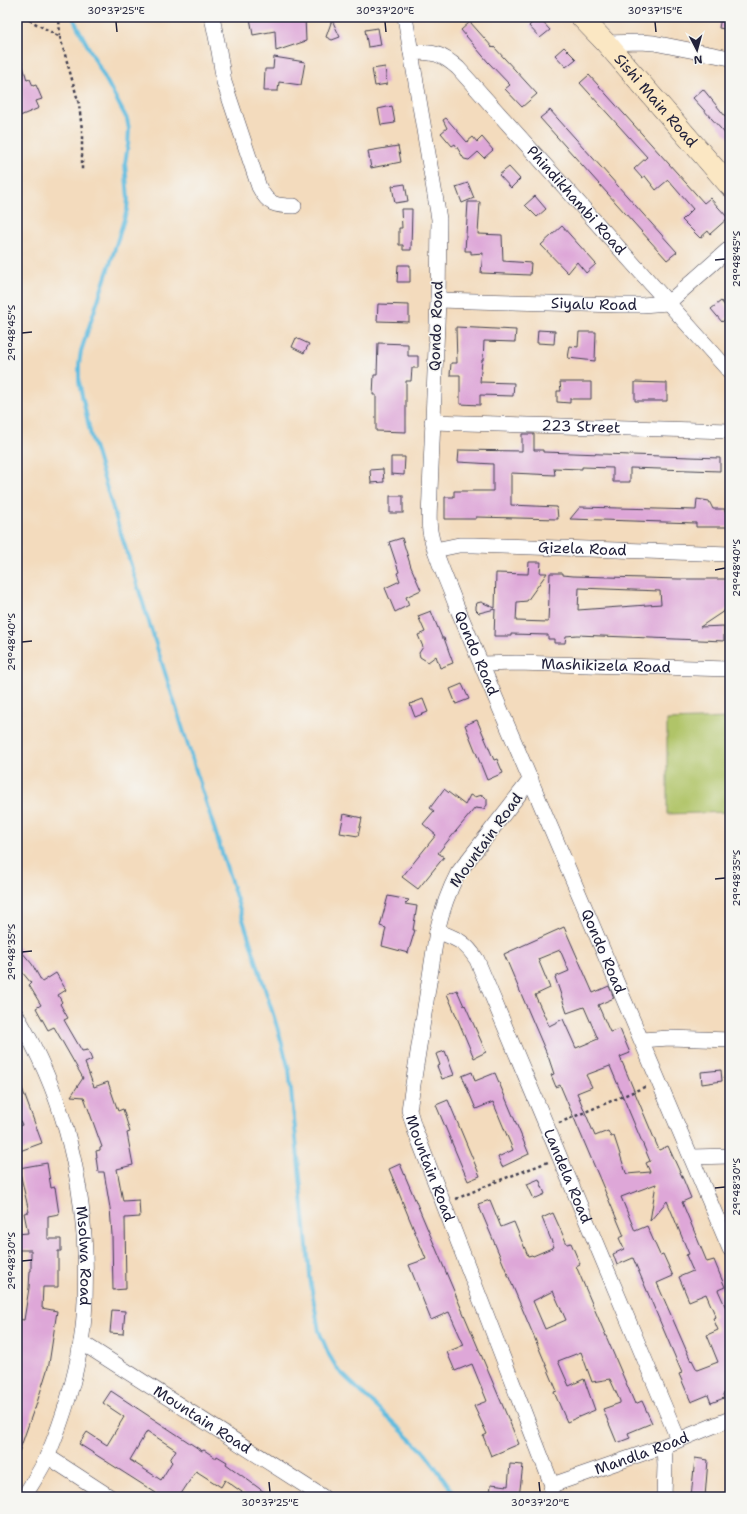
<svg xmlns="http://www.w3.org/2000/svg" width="747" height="1514" font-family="'Shantell Sans',sans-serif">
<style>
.green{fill:#b0c468;stroke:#697352}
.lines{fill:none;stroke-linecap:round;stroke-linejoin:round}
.stream{stroke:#61bcdf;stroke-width:4}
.building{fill:#dea7d8;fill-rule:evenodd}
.street-casing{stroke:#413e4e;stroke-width:16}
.secondary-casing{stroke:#413e4e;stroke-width:22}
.path{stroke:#413e4e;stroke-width:2.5;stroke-dasharray:3 3;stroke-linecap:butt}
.street{stroke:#fff;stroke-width:15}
.secondary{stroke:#fbe7c3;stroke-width:21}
.ticks{fill:none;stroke:#22223b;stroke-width:1.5}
.labels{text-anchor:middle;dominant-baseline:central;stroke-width:3;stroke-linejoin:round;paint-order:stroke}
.street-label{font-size:15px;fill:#22223b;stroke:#f6f6f2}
.neatline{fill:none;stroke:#22223b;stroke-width:1.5}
.ticks-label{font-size:10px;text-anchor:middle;fill:#22223b}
</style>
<rect width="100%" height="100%" fill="#f6f6f2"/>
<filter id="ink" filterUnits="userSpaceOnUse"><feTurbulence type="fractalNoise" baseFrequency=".025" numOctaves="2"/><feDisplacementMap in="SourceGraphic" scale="8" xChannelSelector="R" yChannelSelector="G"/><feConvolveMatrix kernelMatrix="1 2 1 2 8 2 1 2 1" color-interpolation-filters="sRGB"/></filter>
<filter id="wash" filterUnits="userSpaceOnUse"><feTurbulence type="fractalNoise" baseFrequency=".012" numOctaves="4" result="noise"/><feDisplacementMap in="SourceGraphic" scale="16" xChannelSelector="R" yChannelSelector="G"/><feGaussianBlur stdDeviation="0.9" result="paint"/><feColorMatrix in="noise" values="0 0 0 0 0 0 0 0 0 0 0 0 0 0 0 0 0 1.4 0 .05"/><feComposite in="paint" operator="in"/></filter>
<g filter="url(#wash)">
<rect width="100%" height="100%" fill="#f3dbbd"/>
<path class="green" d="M730,718v94l-63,2v-94z"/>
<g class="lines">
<path class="stream" d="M73,17l4,9 50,93 2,10 -1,16 -3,18 3,35 -1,12 -15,48 -31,93 -2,13v18l12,54 20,66 168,531 10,37 22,215 8,46 10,24 9,15 86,82 33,45"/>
</g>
<g id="blocks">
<g class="building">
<path d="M258,17h47l1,24 -30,10 -1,-20 -22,4 -3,-17z"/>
<path d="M538,17l12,13 -10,8 -11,-12z"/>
<path d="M721,17h9v13l-11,-2z"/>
<path d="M332,20l8,17 -8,3 -6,-3z"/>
<path d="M470,22l23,26 1,-1 43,47 -15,13 -17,-18 5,-4 -22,-23 -27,-32z"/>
<path d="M378,28l3,17 -13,2 -3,-17z"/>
<path d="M564,47l12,12 -10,8 -11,-12z"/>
<path d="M17,56h3l7,24 3,-1 3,7 3,-1 6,14 -6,2 3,7 -19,8 -3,-8z"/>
<path d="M274,57l31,5 -4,23 -22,-3 -1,9h-14l1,-22h8z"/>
<path d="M385,67l2,17 -12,2 -3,-17z"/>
<path d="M589,75l115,128 6,-5 18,20 -18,16 -2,-3 -8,7 -18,-18 11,-11 -25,-29 -12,10 -11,-14 -3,2 -8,-9 13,-12 -67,-74z"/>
<path d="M703,89l22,27 5,-4v27l-37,-41z"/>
<path d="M392,106l3,17 -14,2 -3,-16z"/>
<path d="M550,110l127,142 -10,8 -127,-142z"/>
<path d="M446,118l21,24 6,-5 4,5 5,-5 11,13 -9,8 -6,-6 -9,8 -5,-1 -9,-15 -3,2 -11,-13 6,-5 -4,-8z"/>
<path d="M398,146l3,16 -30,6 -3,-17z"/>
<path d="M509,167l11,12 -9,9 -12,-13z"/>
<path d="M468,183l6,15 -12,5 -6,-16z"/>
<path d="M405,184l3,17 -13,2 -3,-17z"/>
<path d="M535,196l11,13 -9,8 -12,-12z"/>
<path d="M468,202h12l-2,32 24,1 1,26 28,2 -1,12 -49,-2 2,-20 -12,1v-3h-6z"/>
<path d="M401,209h11l-1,41h-8v-5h-4v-17h3z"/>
<path d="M562,226l34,38 -10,9 -9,-11 -9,11 -27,-28z"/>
<path d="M398,265h12v17h-13z"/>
<path d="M721,301l9,11v3l-8,7 -11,-13z"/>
<path d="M378,304l31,1v17l-32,-1z"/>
<path d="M456,327l60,3 -1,12 -31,-1 -1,19h-1l-2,22 34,1 -1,13 -33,-1v10l-20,-1v-29h-10l1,-12h6z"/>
<path d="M538,330l17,1 -1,13 -17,-1z"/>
<path d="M579,332h17l-1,29 -27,-3 2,-12 8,1z"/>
<path d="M296,338l13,6 -5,9 -12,-6z"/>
<path d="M378,343l30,1v12h10v12h-6l-1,13h-5v51l-30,-1v-36h-3l1,-20h3z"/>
<path d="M560,382h31v17h-21v4l-13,-1v-11h4z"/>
<path d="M635,382l32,1v18h-32z"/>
<path d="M522,434h12v16h9v2l177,6v13l-90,-3v14h-17v-14l-31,-1v2l-28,-1 1,7 -44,-2v32l46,2 1,12 -82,-2v2h-31v-22h9v-6h39v-27l-35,-2 1,-12 63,1z"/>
<path d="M391,457h14l-1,18 -13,-1z"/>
<path d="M383,469l1,13 -13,1 -1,-13z"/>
<rect x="390" y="496" width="13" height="17"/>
<path d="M697,499l12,2 4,8h12v3h5v15h-34v-4l-126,-4 10,-12 116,3z"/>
<path d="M402,538l9,29 10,23 -15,7 3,8 -14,7 -10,-24 15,-7 -3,-8 2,-1 -10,-30z"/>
<path d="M529,562h12l-1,11h7l-20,28 -10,1 -1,19 32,1 2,-49h13v2l10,1 106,3h51v28l-30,20 24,-1v15l-147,-6 -11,1 -1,7h-11v-4h-6v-4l-37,-1v2h-17l1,-27 -16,4 -3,-3v-4l1,-3 4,-1 14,6 1,-35 32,1zM579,588l81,3 1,13 -83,6z"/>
<path d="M431,611l11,27h2l9,25 -13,5 -4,-12 -8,6 -8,-5 -1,-4 4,-6 -5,-12 7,-3 -7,-16z"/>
<path d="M462,684l7,15 -13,5 -6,-15z"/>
<path d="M423,699l5,13 -13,5 -5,-13z"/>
<path d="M477,720l17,40 3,-1 6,14 -16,7 -22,-55z"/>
<path d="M444,789l21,16 5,-10 4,2 9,-2 4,4v6l-3,4 -9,-1 -37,45 6,4 -26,32 -16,-12 34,-42 -13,-11 11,-13 -4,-3z"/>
<path d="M344,814l18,4 -4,18 -18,-3z"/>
<path d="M388,896l21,4 -4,4 12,2 -4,24h2l-7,23 -26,-7 4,-18 -6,-2z"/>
<path d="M564,927l29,66 16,-7 5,12 -16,7 12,27 10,-3 10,24 -10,4 39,93 9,-4 16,35 7,17 -9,4 25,60 7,-2 11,27 -7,3 12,27v27l-5,2 5,15v31l-7,2 1,4 -13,5 -3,-8 -17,7 -12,-28 3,-1 -49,-115 -16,7 -4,-11 11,-5 -5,-11 5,-2 -64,-151 -4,2 -5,-12 3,-1 -5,-15 -45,-105zM560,950l9,21 -14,6 12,36 17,-6 14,32 -22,9 -13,-29 -14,7 -14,-31 15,-7 -12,-29zM610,1066l40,95 -4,2 4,9 -23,2 -1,-1 -12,-37 -3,1 -3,-6 -13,5 -18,-43 15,-6 -6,-12zM656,1184l-6,37 17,-20 22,53 -3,1 7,16 -14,6 10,24 17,-7 10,23 -3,1 5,12 -11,5 11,27 -21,8 -5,-10 -1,1 -34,-78 16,-7 -10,-22 -3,1 -13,-29 -12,5 -14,-34z"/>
<path d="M17,946l15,18 10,18 14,-9 10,17 -8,5 4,7 -2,2 8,14 -4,2 18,31 6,-1 4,10 -7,3 9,24 14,-5 10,29 5,-2 7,23 -3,1 6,32 -16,4 6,32 16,-1 1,17 -15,1 1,71 -13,1 -1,-55 -2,-27 -6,-36h-6l-2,-15h1l-1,-6 4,-1v-2l2,-1 -18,-50 -13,-1 12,-18 -29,-51 -6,3 -12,-22 5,-3 -12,-20 2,-2 -14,-17z"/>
<path d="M457,990l7,16 1,-1 21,47 -12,6 -27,-64z"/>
<path d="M445,1051l9,24 -12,4 -5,-13 3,-1 -4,-11z"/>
<path d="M721,1070l1,11 -20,3 -1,-12z"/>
<path d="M472,1072l3,9 20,-8 34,81 -27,13 -4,-10 15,-7 -20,-48 -17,7 -14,-33z"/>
<path d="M17,1077h1l24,66 -25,9v-25l5,-2 -5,-12z"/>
<path d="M448,1100l32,76 -12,5 -32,-76z"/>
<path d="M47,1163l4,25 4,-1 4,27 -11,2v23h13v12h-3v36h-15l-1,21 15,3 -8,53 -14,45h-1l-15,43 -2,-1v-132l7,1 5,-32 1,-17h1v-21h-13l-1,-16 11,-1 -4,-20 5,-1 -10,-44z"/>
<path d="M400,1164l119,280 -28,12 -8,-20 4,-2 -13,-28 13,-5 -15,-37 -17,7 -8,-19 17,-7 -15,-33 -18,8 -22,-55 17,-6 -37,-90z"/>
<path d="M539,1179l6,15 -11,5 -7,-15z"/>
<path d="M490,1200l11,27 13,-5 14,34 4,-1 1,1 21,-9 -12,-29 11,-5 14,31 4,-1 9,21 -4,2 59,138 7,-3 10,22 -24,10 2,5 -13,5 -14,-34 17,-6v-2l-10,-22 -18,3 -11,-30 -23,9 11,25 15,-7 11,31 -28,12 -13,-30 3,-1 -79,-187zM553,1291l13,29 -21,9 -12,-28z"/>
<path d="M112,1310l13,1 -2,23 -13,-1z"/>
<path d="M111,1391l91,60 2,-1 12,8 1,-2 10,6 -1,2 45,33h-22l-24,-17 -4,7 -25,-16 -17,26h-26l3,-4 -77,-49 8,-12 20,13 17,-28 -21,-14zM147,1431l29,19 -6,10 2,2 -11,18 -31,-20z"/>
<path d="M695,1458l13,2 -3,37h-14z"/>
<path d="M510,1464l13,1 -4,32h-29l1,-13 17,2z"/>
</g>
</g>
</g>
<g filter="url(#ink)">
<use href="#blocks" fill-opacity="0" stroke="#413e4e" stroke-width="1"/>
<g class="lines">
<g class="street-casing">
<g id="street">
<path d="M212,17l7,34 5,31 35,105c9,18 17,19 35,19"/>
<path id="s1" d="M405,17l34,202 -1,81 -8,191c0,13 -2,27 0,40 4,24 18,51 26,74l274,644"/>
<path d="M606,43l35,-1 13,1 76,15"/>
<path id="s2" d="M411,52c23,0 30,1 47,16l272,304"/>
<path id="s3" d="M438,300l181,5h23l26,-2 62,-55"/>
<path id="s4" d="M432,422l298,9"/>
<path id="s5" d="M435,550l24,-5h15l256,9"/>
<path id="s6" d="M482,664l34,-1 214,6"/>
<path id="s7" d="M531,779l-73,94c-10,19 -16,37 -21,58l-28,179 6,20 137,355 -2,12"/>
<path id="s8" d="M437,931c20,8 28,10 40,29l201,479"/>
<path id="s9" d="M17,1016c44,75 64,149 68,236 1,30 1,61 -4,90 -6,38 -18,77 -33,113 -6,14 -16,28 -24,42"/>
<path d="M642,1040l27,-2 61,2"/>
<path d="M691,1157l39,-1"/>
<path id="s10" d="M81,1342l242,155"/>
<path d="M47,1456l63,41"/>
<path id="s11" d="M552,1485l112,-39 66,-27"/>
<path d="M664,1497l1,-32 -1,-19"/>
</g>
</g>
<g class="secondary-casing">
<g id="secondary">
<path id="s12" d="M581,17l25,26 124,143"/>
</g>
</g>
<g class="path">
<path d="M24,17l36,20 -1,-20"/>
<path d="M60,37l19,67 3,26v42"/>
<path d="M559,1123l88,-37"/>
<path d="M456,1199l39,-17 53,-20"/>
</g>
<use href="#street" class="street"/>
<use href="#secondary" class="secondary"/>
</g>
</g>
<path class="ticks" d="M116,22l1,10M385,22l1,10M655,22l1,10M715,260l10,-1M22,333l10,-1M715,570l10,-2M22,642l10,-1M715,879l10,-1M22,952l10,-1M715,1188l10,-1M22,1261l10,-1M269,1482l1,10M539,1482l1,10"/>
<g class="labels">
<g class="street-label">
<text stroke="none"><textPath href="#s12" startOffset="112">Sishi Main Road</textPath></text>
<text stroke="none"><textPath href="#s2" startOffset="229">Phindikhambi Road</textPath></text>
<text stroke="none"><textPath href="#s3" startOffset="156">Siyalu Road</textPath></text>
<text transform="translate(436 326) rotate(-88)">Qondo Road</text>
<text stroke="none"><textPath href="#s4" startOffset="149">223 Street</textPath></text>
<text stroke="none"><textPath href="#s5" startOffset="148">Gizela Road</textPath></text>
<text stroke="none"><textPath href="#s1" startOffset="648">Qondo Road</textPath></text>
<text stroke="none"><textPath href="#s6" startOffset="124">Mashikizela Road</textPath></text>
<text transform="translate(486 840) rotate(-54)">Mountain Road</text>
<text stroke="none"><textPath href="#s1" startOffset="972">Qondo Road</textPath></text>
<text stroke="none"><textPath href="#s7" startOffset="424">Mountain Road</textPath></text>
<text stroke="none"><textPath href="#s8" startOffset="285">Landela Road</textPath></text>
<text stroke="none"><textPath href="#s9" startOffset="252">Msolwa Road</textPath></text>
<text stroke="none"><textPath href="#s10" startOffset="144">Mountain Road</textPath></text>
<text stroke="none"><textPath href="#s11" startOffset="95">Mandla Road</textPath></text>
</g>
</g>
<rect width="747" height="1514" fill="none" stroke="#f6f6f2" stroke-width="44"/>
<g transform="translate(697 50) rotate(174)" stroke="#f6f6f2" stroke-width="3" paint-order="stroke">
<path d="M0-3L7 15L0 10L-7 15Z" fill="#22223b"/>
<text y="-6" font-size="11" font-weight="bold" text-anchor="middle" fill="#22223b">N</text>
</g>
<rect x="22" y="22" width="703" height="1470" class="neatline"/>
<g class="ticks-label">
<text x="116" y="14">30°37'25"E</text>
<text x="385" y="14">30°37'20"E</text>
<text x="655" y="14">30°37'15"E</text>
<text transform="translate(736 259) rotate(-90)" y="4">29°48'45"S</text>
<text transform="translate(11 333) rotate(-90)" y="4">29°48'45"S</text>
<text transform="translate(736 568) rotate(-90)" y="4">29°48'40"S</text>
<text transform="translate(11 642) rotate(-90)" y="4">29°48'40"S</text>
<text transform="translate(736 878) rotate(-90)" y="4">29°48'35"S</text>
<text transform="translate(11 952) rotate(-90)" y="4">29°48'35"S</text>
<text transform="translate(736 1187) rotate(-90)" y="4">29°48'30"S</text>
<text transform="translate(11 1261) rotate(-90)" y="4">29°48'30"S</text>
<text x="270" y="1506">30°37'25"E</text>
<text x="540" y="1506">30°37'20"E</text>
</g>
</svg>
